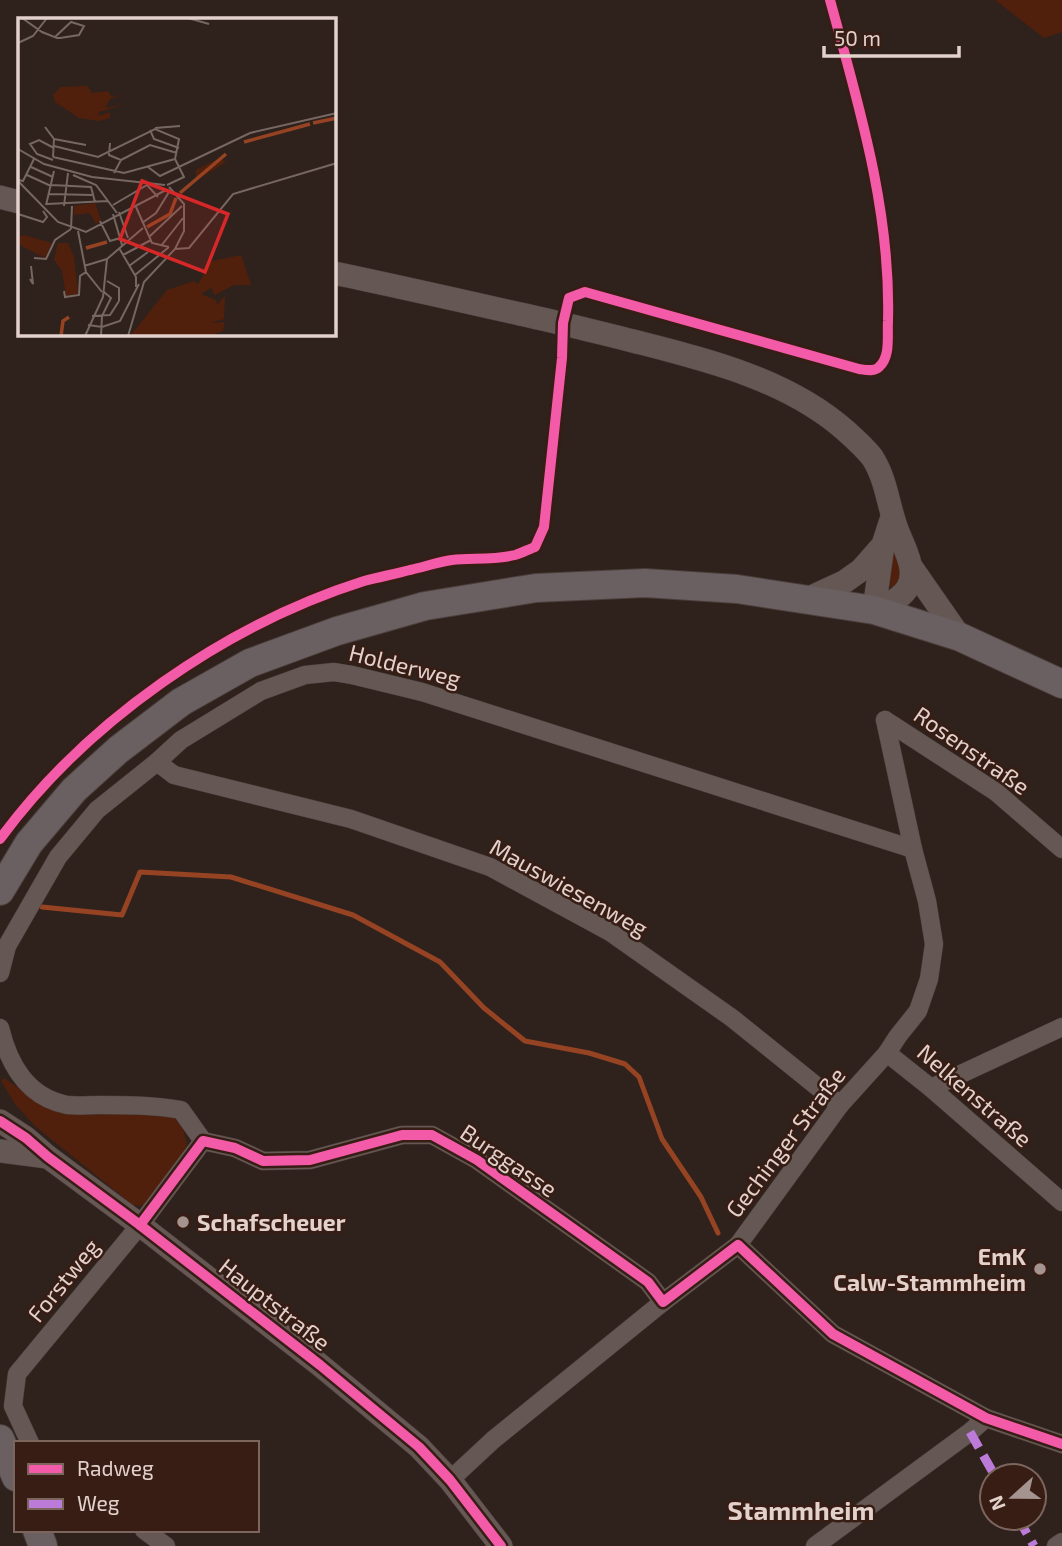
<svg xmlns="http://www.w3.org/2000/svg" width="1062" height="1546" font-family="'Exo 2',sans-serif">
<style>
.green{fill:#50200d}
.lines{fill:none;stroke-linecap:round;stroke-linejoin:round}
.stream{stroke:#964323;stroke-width:5}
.minor-casing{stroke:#4c3e3b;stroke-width:19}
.tertiary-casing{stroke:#4c3e3b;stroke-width:24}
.primary-casing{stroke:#4c3e3b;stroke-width:30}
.minor{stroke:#655854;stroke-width:18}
.tertiary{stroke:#655854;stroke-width:23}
.primary{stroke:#6a6061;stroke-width:28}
.quiet{stroke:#bd7bd9;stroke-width:9;stroke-dasharray:18 9;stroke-linecap:butt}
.cycleway-casing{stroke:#371d14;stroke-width:15}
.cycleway{stroke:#f35aa7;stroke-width:10}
.poi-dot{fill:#a4938e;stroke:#371d14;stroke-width:2.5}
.labels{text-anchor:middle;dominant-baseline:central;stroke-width:5;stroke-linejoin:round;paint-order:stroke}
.street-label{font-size:23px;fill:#e3d1cb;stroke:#371d14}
.poi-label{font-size:23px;font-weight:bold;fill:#e3d1cb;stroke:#371d14;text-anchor:start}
.quarter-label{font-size:26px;font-weight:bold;fill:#e3d1cb;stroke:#371d14}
.inset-river{fill:none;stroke:#964323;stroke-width:3.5}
.inset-road{fill:none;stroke:#776762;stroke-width:2}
.view{fill:#d62828;fill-opacity:0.15;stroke:#d62828;stroke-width:3.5}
.inset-edge{fill:none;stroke:#e3d1cb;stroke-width:3.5}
</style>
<rect width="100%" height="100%" fill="#2f211c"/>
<g class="green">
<path d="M995,0h67v32l-18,6z"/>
<path d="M892,547l4,1 5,29 -7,12 -5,-3z"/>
<path d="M4,1078l45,31 36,6 67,-4 21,5 10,13 4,15 -6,14 -37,48 -11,-1 -98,-79 -20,-22 -14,-23z"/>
</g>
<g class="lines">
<path class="stream" d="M42,907l80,8 18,-43 91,5 122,38 87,47 44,46 41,33 64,12 36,11 14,13 23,62 39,58 17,36"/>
<g class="minor-casing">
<g id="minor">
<path d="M885,720l111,72 66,57"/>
<path d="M157,762l17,13 177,44 139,48 120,65 122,86 108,87"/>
<path d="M0,973l7,-27 51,-89 39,-47 60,-48 24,-22 80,-49 44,-16 29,-3 18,3 70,17 491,157"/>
<path d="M0,1028c9,37 27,69 67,77 10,1 22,0 33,0 27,0 54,0 81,5l22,31"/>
<path d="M887,1053l44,35 131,114"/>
<path d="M931,1088l131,-61"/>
<path d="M203,1141l32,7 28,13 47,-1 92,-25h30l45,25 171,122 15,20"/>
<path d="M738,1245l95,89 153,84 76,26"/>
<path d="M30,1443l-17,-37 4,-32 123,-149 63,-84"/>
<path d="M450,1480l43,-40 170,-138 75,-57 102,-140 47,-52 11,-17 20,-25 11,-32 5,-35 -7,-43 -14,-52 -28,-129"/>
<path d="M144,1530l22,16"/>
<path d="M815,1546l155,-114 16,-14"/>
<path d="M1056,1546l6,-4"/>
</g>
</g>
<g class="tertiary-casing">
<g id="tertiary">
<path d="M0,197l19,5"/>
<path d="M334,273c62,13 124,27 186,41 38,8 76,18 113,27 74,19 154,38 213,90 9,8 18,16 26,26 15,23 16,50 26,75 9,22 25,48 0,66 -7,5 -16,8 -24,12"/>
<path d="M912,568l48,69"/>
<path d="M807,599l37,-17 17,-12 22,-25"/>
<path d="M874,610l9,-65 9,-28"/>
<path d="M0,1121l26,17 22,19 92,68 180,140 99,82 31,33 51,66"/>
<path d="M0,1151l48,6"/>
</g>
</g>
<g class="primary-casing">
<g id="primary">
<path d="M0,891l29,-48 45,-53 44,-40 63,-48 69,-39 87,-32 88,-25 111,-18 109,-5 92,6 137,21 86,27 102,47"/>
<path d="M0,1439l16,38"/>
<path d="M37,1530l6,16"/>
</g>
</g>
<use href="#minor" class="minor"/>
<use href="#tertiary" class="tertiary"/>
<use href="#primary" class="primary"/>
<g class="quiet">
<path d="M970,1432l25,44"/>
<path d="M1018,1518l16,28"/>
</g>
<g class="cycleway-casing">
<g id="cycleway">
<path d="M0,839c86,-117 225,-214 364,-258 15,-4 31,-7 46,-11 14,-3 28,-8 42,-10 20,-2 43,0 63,-5 7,-2 14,-6 20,-8l9,-20 18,-169 1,-35 6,-25 16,-6 274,77c7,1 15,3 20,-2 12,-11 8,-31 9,-46 3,-110 -29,-215 -58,-321"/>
<path d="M0,1121l26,17 22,19 92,68 180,140 99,82 31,33 51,66"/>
<path d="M140,1225l63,-84 32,7 28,13 47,-1 92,-25h30l45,25 171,122 15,20 75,-57 95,89 153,84 76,26"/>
</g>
</g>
<use href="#cycleway" class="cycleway"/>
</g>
<g class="poi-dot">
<circle cx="183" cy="1222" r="7"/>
<circle cx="1040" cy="1269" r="7"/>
</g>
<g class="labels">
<g class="street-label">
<text transform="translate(405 665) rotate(14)">Holderweg</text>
<text transform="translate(972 750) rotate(35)">Rosenstraße</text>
<text transform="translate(569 887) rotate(29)">Mauswiesenweg</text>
<text transform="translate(975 1095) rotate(41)">Nelkenstraße</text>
<text transform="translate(785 1142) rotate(-53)">Gechinger Straße</text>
<text transform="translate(509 1160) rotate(34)">Burggasse</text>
<text transform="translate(63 1280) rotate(-51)">Forstweg</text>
<text transform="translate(275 1304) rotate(38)">Hauptstraße</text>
</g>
<g class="poi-label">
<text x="197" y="1222">Schafscheuer</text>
<text x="1026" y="1256" text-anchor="end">EmK<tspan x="1026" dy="26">Calw-Stammheim</tspan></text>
</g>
<g class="quarter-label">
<text x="801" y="1509">Stammheim</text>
</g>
</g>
<g transform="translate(18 18)">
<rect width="318" height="318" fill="#2f211c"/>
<path d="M69,68l5,7 16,-2 4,6 13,-3 -15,5 -5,9 21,-4 -27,8v4l11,-4v6l-11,3 -20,-3 -24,-16 -2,-7 8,-8zM202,140l6,4 -30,19v-11zM77,185l6,17 -5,4 -6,-11 -16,2v-9zM6,217l28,8 -7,15 -27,-14v-7zM40,225h10l6,13 4,37 -12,3 -4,-25 -8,-11zM223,237l10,30h-17l-19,10 -4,-7 -10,6 15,6 1,5 8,-9 -1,23 -14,4 15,-1 -2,9 -14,5h-79l37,-46 27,-9 4,3 14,-23z" fill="#50200d"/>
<path class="inset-river" d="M295,105l24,-5M226,124l66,-18M162,175l46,-39M129,209l23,-13 6,-16M68,230l21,-6M43,318l2,-15 6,-4"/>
<path class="inset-road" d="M4,0l20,14 15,6h3l19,-3 5,-9 -13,-4 -16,15M170,0l21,6M0,25l15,-7 14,-18M27,109l9,12 -1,18M137,110l25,-2M132,112l4,9 25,9M36,121l32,6M92,125l-1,12 12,5 -7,13M36,128l44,11 57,-28 24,10 -4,20M0,131l26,15 48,13 73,8M35,139l71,16 51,-14 9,18 -17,8M35,142l-16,-6 -7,-10 9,-4 15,8M103,142l29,-15 27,8M13,149l22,10M130,149l12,9 90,-43 87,-20M9,157l24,11M55,157l23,10 21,28M1,162l4,1 11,-22M0,163l40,41 28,10 80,-42M33,167l40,2 4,15M31,176l43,1M29,186l61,-3M28,187l8,-34M95,187l34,-20 11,12M46,188l4,-33M118,189l16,36 17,4M101,194l9,26M0,196l25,8 4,-5 -4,-6M95,196l9,31M82,203l10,20 10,-3M124,205l14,-10 13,-21M53,211l1,-23M60,213l8,41 16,20M131,219l33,-31M143,228l22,-28M101,230l17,29v10M157,231l14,-1 44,-54 104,-31M105,237l28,-15M16,240l12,1 9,-19 16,-11M66,248l23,-7M111,248l19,-14M117,257l34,-28M12,261l3,5 -2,-18M89,263l12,7v13M46,273l1,6 14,-2 1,-19 6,-4M74,298l18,-1 9,-14M70,307l14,2 18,-6 19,-37M67,318l18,-39 4,-38 36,-31M83,318l1,-20 9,-18 -7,-6M110,318l16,-54 31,-33 9,-18v-27l-15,-17"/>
<path class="view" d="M124,163l86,33 -23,58 -85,-33z"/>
<rect width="318" height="318" class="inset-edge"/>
</g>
<rect x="14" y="1441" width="245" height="91" fill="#371d14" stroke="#7c655d" stroke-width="2"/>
<rect x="28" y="1464" width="35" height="10" fill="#f35aa7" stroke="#7c655d" stroke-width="2"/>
<text x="77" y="1476" font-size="21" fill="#e3d1cb">Radweg</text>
<rect x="28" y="1499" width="35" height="10" fill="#bd7bd9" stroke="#7c655d" stroke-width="2"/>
<text x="77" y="1511" font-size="21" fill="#e3d1cb">Weg</text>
<g transform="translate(1013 1497) rotate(249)"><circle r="33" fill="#371d14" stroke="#7c655d" stroke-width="2"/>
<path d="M0-5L12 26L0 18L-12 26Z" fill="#a4938e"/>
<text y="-10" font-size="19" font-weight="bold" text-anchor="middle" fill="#e3d1cb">N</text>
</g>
<path d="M824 46v10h135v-10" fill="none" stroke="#e3d1cb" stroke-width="3.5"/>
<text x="834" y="46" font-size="21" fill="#e3d1cb" stroke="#371d14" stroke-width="5" paint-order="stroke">50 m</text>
</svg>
